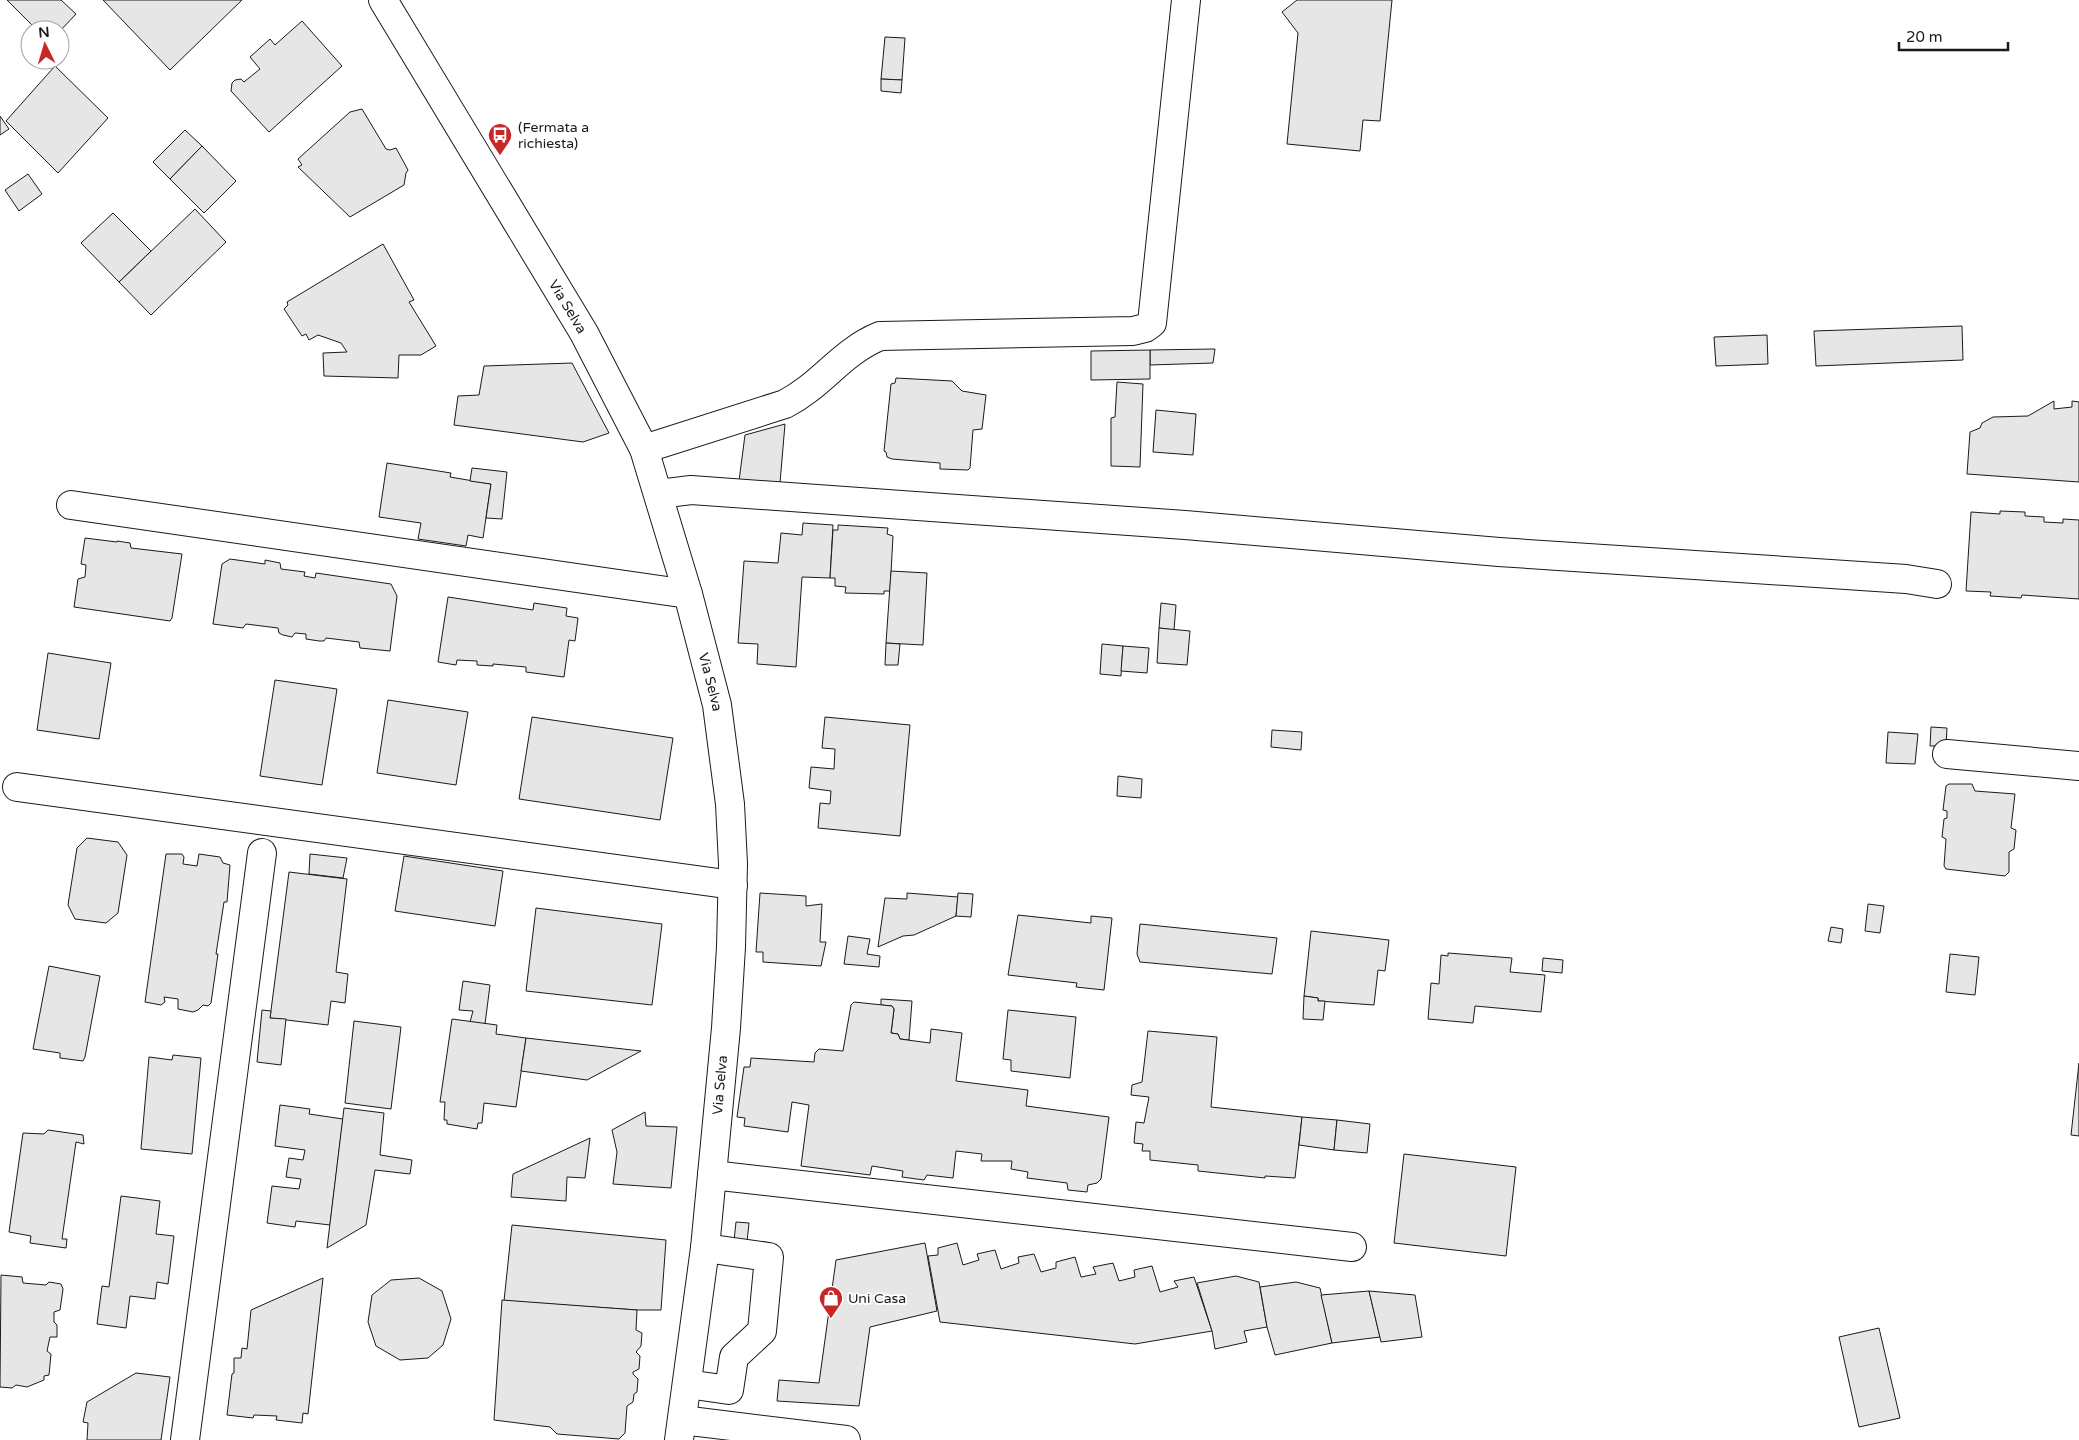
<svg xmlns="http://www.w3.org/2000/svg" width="2079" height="1440" font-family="'Varela Round',sans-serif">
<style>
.building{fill:#e6e6e6;stroke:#1a1a1a}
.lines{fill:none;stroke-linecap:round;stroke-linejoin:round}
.minor-casing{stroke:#1a1a1a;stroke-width:30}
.minor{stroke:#fff;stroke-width:28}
.labels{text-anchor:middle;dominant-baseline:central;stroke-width:4;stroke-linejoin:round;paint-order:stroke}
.poi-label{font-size:14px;fill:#1a1a1a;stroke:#fff;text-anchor:start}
.street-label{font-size:14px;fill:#1a1a1a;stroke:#fff}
</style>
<rect width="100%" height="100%" fill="#fff"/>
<g class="building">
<path d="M7,0h54l15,14 -16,17 -23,-1z"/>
<path d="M103,0h139l-72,70z"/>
<path d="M1297,0h95l-12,121 -17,-1 -3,31 -73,-7 11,-111 -16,-21z"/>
<path d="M302,21l40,45 -73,66 -38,-41 1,-8 3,-3 6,-1 3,3 16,-13 -10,-12 20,-18 5,6z"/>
<path d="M885,37l20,1 -3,42 -21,-1z"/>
<path d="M55,66l53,52 -50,55 -52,-52z"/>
<path d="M881,79l21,1 -1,13 -20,-2z"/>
<path d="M362,109l24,40 4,1 6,-2 12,22 -2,3 -2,12 -54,32 -52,-50 4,-2 -4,-6 52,-47z"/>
<path d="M0,116l9,13 -9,6z"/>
<path d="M185,130l17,16 -32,33 -17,-17z"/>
<path d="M202,146l34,35 -32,32 -34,-34z"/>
<path d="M28,174l14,20 -23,17 -14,-21z"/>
<path d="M195,209l31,33 -75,73 -32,-33z"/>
<path d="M113,213l38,38 -32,31 -38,-39z"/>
<path d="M383,244l31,56 -5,2 27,44 -15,9h-22l-1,23 -74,-2 -1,-23 24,-1 -6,-9 -23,-8 -9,5 -3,-6 -4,2 -18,-27 4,-4 -1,-3z"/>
<path d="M1962,326l1,34 -147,6 -2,-35z"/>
<path d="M1767,335l1,29 -52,2 -2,-29z"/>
<path d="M1215,349l-2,14 -63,2v-15z"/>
<path d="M1150,350v29l-59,1v-29z"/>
<path d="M572,363l37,70 -26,9 -129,-17 4,-29 21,-1 5,-29z"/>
<path d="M896,378l56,3 10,10 24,4 -4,34 -9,1 -3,38 -2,2 -28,-1v-6l-48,-4 -5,-2 -1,-5 -2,-1 7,-67 4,-1z"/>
<path d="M1117,382l26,2 -3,83 -29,-1v-48l4,-1z"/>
<path d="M2054,401v8l18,-2v-6l7,1v80l-112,-8 3,-42 10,-4 2,-5 11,-6 35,-1z"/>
<path d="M1156,410l40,4 -3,41 -40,-3z"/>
<path d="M785,424l-5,59 -41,-2 6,-46z"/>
<path d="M387,463l64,10 -1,4 41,7 -8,54 -15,-3 -2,11 -48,-7 3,-16 -42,-6z"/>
<path d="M472,468l35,4 -5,47 -16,-1 5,-34 -21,-3z"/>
<path d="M2000,511l25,1v4l19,1v5l19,1v-4l16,1v79l-57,-4 -1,3 -31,-2 1,-4 -25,-1 5,-79 29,2z"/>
<path d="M803,523l30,2 -3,53 -28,-1 -6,90 -39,-3 1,-20 -20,-1 6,-82 34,2 3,-30 21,2z"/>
<path d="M838,525l50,3 -1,6 6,2 -3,55h-6v3l-39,-1 1,-6 -11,-1v-8h-5l3,-48h5z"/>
<path d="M85,538l32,4v-1l13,2 1,5 51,6 -10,64 -2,3 -96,-14 4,-28 7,-2 1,-12 -5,-1z"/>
<path d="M230,559l35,5v-4l15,3 1,6 24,3 -1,4 11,2 1,-5 75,11 6,12 -7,55 -30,-3 -1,-6 -33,-4 -2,3h-5l-13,-2v-5l-11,-1 -3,4 -9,-2 -4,-2 -1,-5 -32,-4 -3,4 -30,-4 9,-60z"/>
<path d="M891,571l36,2 -4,72 -37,-2z"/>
<path d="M448,597l85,13 1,-7 33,5 -1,8 12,2 -3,23 -6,-1 -5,37 -38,-5v-5l-33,-3v2l-16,-1v-4l-20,-1 -1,5 -18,-3z"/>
<path d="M1161,603l15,2 -2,25 -15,-2z"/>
<path d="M1159,628l31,3 -3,34 -30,-2z"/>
<path d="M886,643l14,1 -2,21h-13z"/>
<path d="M1102,644l21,2 -2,30 -21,-2z"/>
<path d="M1123,646l26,2 -2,25 -26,-2z"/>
<path d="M48,653l63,10 -12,76 -62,-9z"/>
<path d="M275,680l62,9 -15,96 -62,-9z"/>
<path d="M388,700l80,12 -12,73 -79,-12z"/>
<path d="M532,717l141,21 -13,82 -141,-21z"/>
<path d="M825,717l85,8 -10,111 -82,-8 2,-25 10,1 1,-13 -22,-3 2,-21 23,2 1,-20 -13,-1z"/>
<path d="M1931,727l16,1 -1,18h-16z"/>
<path d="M1272,730l30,2 -1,18 -30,-3z"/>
<path d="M1888,732l30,2 -3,30 -29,-1z"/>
<path d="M1118,776l24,3 -1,19 -24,-2z"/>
<path d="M1949,784h23l3,7 40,3 -4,34 5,2 -2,19 -5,3v20l-4,4 -59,-7 -2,-3 2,-27 -4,-2 2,-18 3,-1v-7l-4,-1 3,-24z"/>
<path d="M87,838l31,4 9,13 -9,58 -12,10 -31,-4 -7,-14 9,-57z"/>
<path d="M166,854h16l2,3 -1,7 14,2 2,-12 21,3 3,6 7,2 -3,37h-3l-8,52h2l-7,49 -3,3 -5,-1 -5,5 -5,2 -15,-3v-10l-14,-2 1,5 -4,3 -16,-3z"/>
<path d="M310,854l37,4 -4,20 -34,-4z"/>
<path d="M404,856l99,15 -8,55 -100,-15z"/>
<path d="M289,872l58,7 -11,93 12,2 -3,29 -14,-2 -3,24 -58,-7z"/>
<path d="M760,893l46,3v10l16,-2 -2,38h6l-5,24 -58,-4v-10h-7z"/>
<path d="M907,893l51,4 -2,19 -42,19 -11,1 -25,11 7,-49 22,1z"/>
<path d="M958,893l15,1 -2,23 -15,-1z"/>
<path d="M1868,904l16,2 -4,27 -15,-2z"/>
<path d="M536,908l126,16 -10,81 -126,-14z"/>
<path d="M1018,915l73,8v-7l21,2 -8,72 -28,-3 1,-4 -69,-8z"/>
<path d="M1140,924l137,14 -5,36 -132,-12 -3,-8z"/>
<path d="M1831,927l12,2 -2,14 -13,-2z"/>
<path d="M1311,931l78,9 -4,31 -7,-1 -4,35 -56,-4v-3l-14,-2z"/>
<path d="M848,936l22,3 -3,15 13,2 -1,11 -35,-3z"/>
<path d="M1448,953l64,5 -2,14 35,3 -4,37 -66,-6 -2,17 -45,-4 3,-36 8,1 2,-29 7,1z"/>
<path d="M1950,954l29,3 -4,38 -29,-3z"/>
<path d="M1543,958l20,2 -1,13 -20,-2z"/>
<path d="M49,966l51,10 -15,81 -2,4 -23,-3v-5l-27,-4z"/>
<path d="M463,981l27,4 -5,39 -15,-2 3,-11 -14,-1z"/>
<path d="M1304,996l14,2v3h7l-2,19 -20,-1z"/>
<path d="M881,999l31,2 -3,39 -9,-1 -2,-5 -7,-1 3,-24 -2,-3 -11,-1z"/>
<path d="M854,1002l38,4 2,3 -3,24 7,1 2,5 30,4 1,-14 31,4 -6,48 72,9 -2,16 83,11 -8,62 -4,4 -9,2 -1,7 -19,-2 -1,-7 -40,-5 1,-6 -17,-3 1,-8h-31l1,-7 -26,-3 -3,27 -26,-3 -3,5 -22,-3 1,-6 -31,-5 -2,9 -69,-9 8,-61 -17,-3 -4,30 -44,-6 1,-8 -8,-1 7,-50h6l1,-9 63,4 1,-9 4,-4 24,2 8,-46z"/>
<path d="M262,1010l9,1 -1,7 16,1 -5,46 -24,-3z"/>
<path d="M1008,1010l68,7 -6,61 -59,-7v-11l-8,-1z"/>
<path d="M452,1019l45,6 -1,9 30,4 -10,69 -32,-4 -2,20h-4l-1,6 -30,-5v-4h-3l1,-18h-5z"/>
<path d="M354,1021l47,6 -10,82 -46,-6z"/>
<path d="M1148,1031l69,6 -6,70 91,10 -7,61 -30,-2v2l-67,-7v-6l-48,-5v-9h-8l1,-7 -9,-1 2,-21 8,1 5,-26 -18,-2 1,-10 10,-3z"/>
<path d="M526,1038l115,13 -54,29 -66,-9z"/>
<path d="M173,1055l28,3 -9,96 -51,-5 8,-92 23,3z"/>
<path d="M2079,1063v73l-8,-1z"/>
<path d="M280,1105l30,4 -1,5 34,5 -13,106 -34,-4 -1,6 -28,-4 5,-37 27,3 2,-10 -15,-2 3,-19 14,2 2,-10 -30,-4z"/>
<path d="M344,1108l40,5 -4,42 32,5 -2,14 -35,-4 -9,55 -39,23z"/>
<path d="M645,1112l1,14 31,1 -6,61 -58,-4 4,-32 -5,-22z"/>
<path d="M1302,1117l35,3 -3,30 -35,-5z"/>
<path d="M1337,1120l33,4 -3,29 -33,-3z"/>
<path d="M48,1130l35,5 1,9 -8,-2 -14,97h5l-1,9 -36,-5 1,-7 -22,-4 14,-99 21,1z"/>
<path d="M590,1138l-5,40 -18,-1 -1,24 -55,-4 2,-23z"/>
<path d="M1404,1154l112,13 -10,89 -112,-13z"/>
<path d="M121,1196l39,5 -4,33 18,2 -6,48 -11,-2 -2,17 -25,-3 -4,32 -29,-4 5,-38 7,1z"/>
<path d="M736,1222l13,1 -2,19 -13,-1z"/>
<path d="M512,1225l154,15 -5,70h-24l-133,-9z"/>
<path d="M925,1243l12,68 -67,16 -11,79 -82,-5 2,-21 40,3 17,-123z"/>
<path d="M957,1243l6,22 16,-5 -2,-6 18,-4 6,19 18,-6 -1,-6 16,-3 7,18 15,-4v-6l19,-5 6,20 15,-3 -3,-7 20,-4 6,18 16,-4 -1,-7 18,-4 8,26 18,-5 -4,-6 20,-4 18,54 -77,13 -195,-22 -12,-66 10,-1v-7z"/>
<path d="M1,1275l21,2 1,6 23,2 3,-3 12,2 2,5 -3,21 -6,2v10l3,3v12h-7l-3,14 4,3 -2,21 -5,1v4l-17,7 -11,-2 -4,3 -12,-1z"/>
<path d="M1236,1276l23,6 8,45 -23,4 3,11 -32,7 -3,-18 -15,-48z"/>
<path d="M323,1278l-15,136 -5,-1 -1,10 -26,-3 1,-4 -23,-1 -1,3 -26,-3 5,-41 2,-1v-15h7l1,-10 5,1 4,-39z"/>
<path d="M419,1278l23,13 9,28 -8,26 -15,13 -28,2 -24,-14 -8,-24 4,-27 19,-15z"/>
<path d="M1296,1282l24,6 12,55 -57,12 -8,-28 -7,-40z"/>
<path d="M1369,1291l11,46 -48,6 -11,-48z"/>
<path d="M1369,1291l46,4 7,42 -41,5z"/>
<path d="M502,1300l135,10 -1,20 6,3 -1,13 -5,6 4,4 -1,13 -6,3v2l5,5 -1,13 -3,2 -1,8 -6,4 -2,27 -6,6 -62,-5 -7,-7 -56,-7z"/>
<path d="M1879,1328l21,90 -41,9 -20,-90z"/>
<path d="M136,1373l34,4 -9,63h-74l1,-17 -5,-1 4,-20z"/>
</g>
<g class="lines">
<g class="minor-casing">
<g id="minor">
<path id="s1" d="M383,0l201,333 60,116 44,145 29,111 13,99 3,60 -2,83 -5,81 -21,220 -26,192"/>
<path d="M644,449l141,-45c37,-19 56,-52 95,-68l253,-5 12,-3 7,-5 34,-323"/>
<path d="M659,494l32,-4 494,35 314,27 407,27 31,5"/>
<path d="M71,505l617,89"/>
<path d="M1947,754l132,12"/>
<path d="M17,787l716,98"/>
<path d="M712,1175l640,72"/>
<path d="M687,1384l42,6 5,-33 28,-26 7,-74 -64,-9"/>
<path d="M682,1420l164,20"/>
<path d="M185,1440l77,-587"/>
</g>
</g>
<use href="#minor" class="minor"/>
</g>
<defs>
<g id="bus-pin" transform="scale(1.25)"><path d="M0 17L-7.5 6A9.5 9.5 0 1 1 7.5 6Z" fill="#c62828" stroke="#fff"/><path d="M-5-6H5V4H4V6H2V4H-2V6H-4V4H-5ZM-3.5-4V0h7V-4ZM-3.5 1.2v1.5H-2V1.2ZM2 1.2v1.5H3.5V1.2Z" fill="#fff"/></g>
<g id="shop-pin" transform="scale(1.25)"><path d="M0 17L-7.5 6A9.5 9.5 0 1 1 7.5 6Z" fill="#c62828" stroke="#fff"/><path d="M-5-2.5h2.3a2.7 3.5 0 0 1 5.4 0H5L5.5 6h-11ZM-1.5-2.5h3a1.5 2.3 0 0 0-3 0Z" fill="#fff"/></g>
</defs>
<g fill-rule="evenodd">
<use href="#bus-pin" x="500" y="135"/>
<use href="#shop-pin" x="831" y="1298"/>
</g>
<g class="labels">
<g class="poi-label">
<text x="518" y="127">(Fermata a<tspan x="518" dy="16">richiesta)</tspan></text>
<text x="848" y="1298">Uni Casa</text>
</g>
<g class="street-label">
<text stroke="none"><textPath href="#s1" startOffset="358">Via Selva</textPath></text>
<text stroke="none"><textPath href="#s1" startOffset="762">Via Selva</textPath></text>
<text transform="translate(720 1085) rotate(-85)">Via Selva</text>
</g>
</g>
<g transform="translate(45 45) rotate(355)"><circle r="24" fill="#ffffff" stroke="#a3a3a3"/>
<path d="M0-4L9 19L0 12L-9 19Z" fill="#c62828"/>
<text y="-8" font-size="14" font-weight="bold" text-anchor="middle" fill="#1a1a1a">N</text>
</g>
<path d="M1899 42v8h109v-8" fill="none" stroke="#1a1a1a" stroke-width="2.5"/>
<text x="1906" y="42" font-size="15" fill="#1a1a1a" stroke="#ffffff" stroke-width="4" paint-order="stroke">20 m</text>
</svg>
